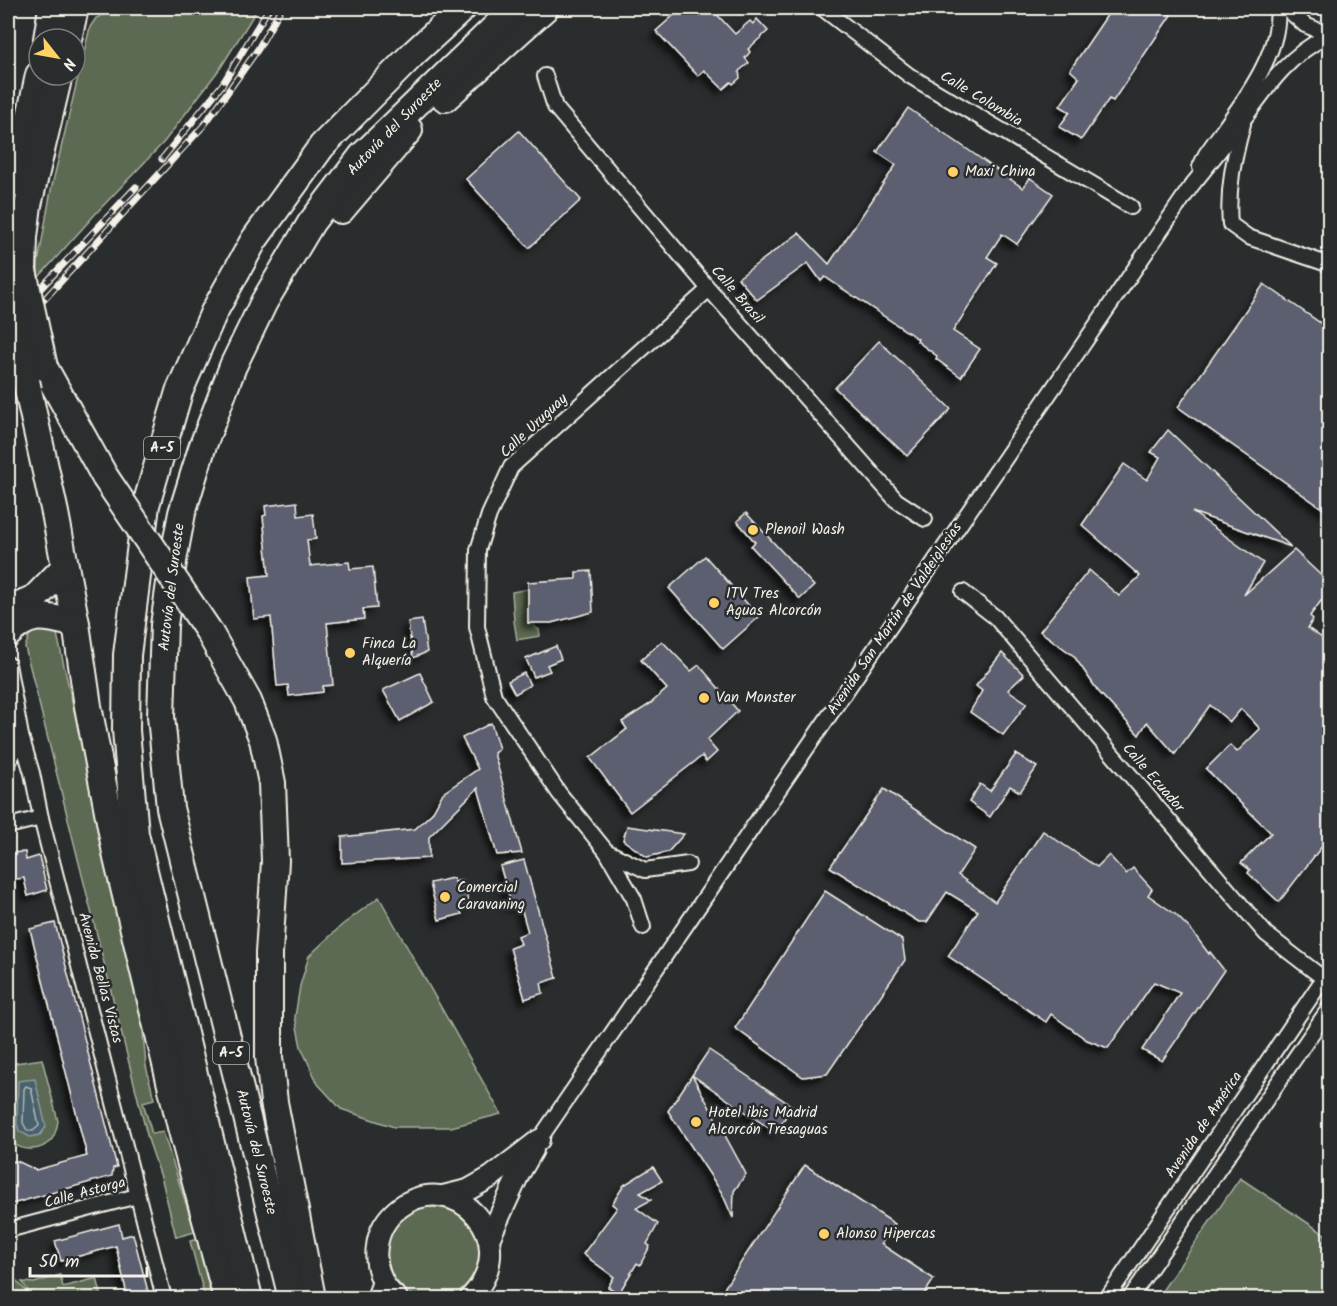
<svg xmlns="http://www.w3.org/2000/svg" width="1337" height="1306" font-family="Kalam,sans-serif">
<style>
.green{fill:#5d6a52;stroke:#a8ae9d;stroke-width:1.5}
.water{fill:#49616d;stroke:#8d9b9e;stroke-width:1.5}
.lines{fill:none;stroke-linecap:round;stroke-linejoin:round}
.shore{stroke:#b0b7b7;stroke-width:1.5}
.building{fill:#5b5e70;stroke:#f4f1e8;stroke-width:1.5;filter:url(#shadow)}
.street-casing{stroke:#f4f1e8;stroke-width:18}
.secondary-casing{stroke:#f4f1e8;stroke-width:24}
.highway-casing{stroke:#f4f1e8;stroke-width:30}
.street{stroke:#2a2d2e;stroke-width:14}
.secondary{stroke:#2a2d2e;stroke-width:20}
.highway{stroke:#2a2d2e;stroke-width:26}
.rail-casing{stroke:#f4f1e8;stroke-width:7}
.rail{stroke:#2a2d2e;stroke-width:4.5;stroke-dasharray:14;stroke-linecap:butt}
.highway-bridge-casing{stroke:#f4f1e8;stroke-width:30;stroke-linecap:butt}
.highway-bridge{stroke:#2a2d2e;stroke-width:26}
.poi-dot{fill:#ffd166;stroke:#2a2d2e;stroke-width:2}
.labels{text-anchor:middle;dominant-baseline:central;stroke-width:5;stroke-linejoin:round;paint-order:stroke}
.shield{fill:#2a2d2e;stroke:#b7b6b0;stroke-width:1.5}
.shield-label{font-size:14px;font-weight:bold;fill:#f4f1e8}
.street-label{font-size:15px;fill:#f4f1e8;stroke:#2a2d2e}
.poi-label{font-size:15px;fill:#f4f1e8;stroke:#2a2d2e;text-anchor:start}
</style>
<defs>
<filter id="shadow"><feDropShadow dx="-5.5" dy="5.5" stdDeviation="3" flood-color="#0009"/></filter>
</defs>
<rect width="100%" height="100%" fill="#2a2d2e"/>
<filter id="ink" filterUnits="userSpaceOnUse"><feTurbulence type="fractalNoise" baseFrequency=".0167" numOctaves="2"/><feDisplacementMap in="SourceGraphic" scale="12" xChannelSelector="R" yChannelSelector="G"/><feConvolveMatrix kernelMatrix="1 2 1 2 8 2 1 2 1" color-interpolation-filters="sRGB"/></filter>
<g filter="url(#ink)">
<g class="green">
<path d="M119,8h139l-37,59 -57,75 -65,68 -61,68v-15l13,-73 39,-163 6,-9z"/>
<path d="M528,589v34h6l1,5 4,1 1,7 -23,4 -3,-19 -2,-29z"/>
<path d="M51,625l6,9 84,376 5,56 8,33 -11,3 9,32 11,-2 32,100 -19,5 -14,-57 -14,-41 -123,-492 8,-21z"/>
<path d="M379,897l122,217 -50,13h-57l-53,-18 -23,-25 -17,-37 -6,-30 5,-31 9,-30 33,-31z"/>
<path d="M42,1059l16,62c-1,7 -2,12 -6,18 -11,14 -36,14 -44,-4 -4,-10 0,-57 1,-71z"/>
<path d="M1240,1178l89,59v61h-172z"/>
<circle cx="433" cy="1253" r="46"/>
<path d="M198,1239l14,59h-7l-15,-57z"/>
<path d="M60,1275l3,12 34,-9 5,20h-72l1,-3 -9,-13 12,1z"/>
<path d="M8,1277h5l14,15 1,6h-20z"/>
</g>
<path class="water" d="M35,1079l11,48 -6,8 -10,2 -11,-6 -2,-7 1,-43z"/>
<g class="lines">
<path class="shore" d="M26,1086l5,2 8,38 -6,5 -6,-1 -4,-7 1,-34z"/>
</g>
<g class="building">
<path d="M682,8h29l24,26 15,-13 3,3 4,-5 11,12 -20,18 2,3 -5,6 4,5 -10,8 1,7 -7,6 -2,-2 -8,7 -19,-19 -6,6 -42,-45z"/>
<path d="M1112,8h52l7,7 -58,86 -4,-2 -28,41 -22,-13 11,-15 -10,-6 19,-28 -9,-8z"/>
<path d="M908,108l115,80 7,-10 23,16 -36,50 -15,-10 -15,23 10,6 -44,68 27,18 -19,28 -25,-18 1,-3 -20,-15 1,-2 -93,-62 -4,4 -13,-18 -51,37 -19,-22 61,-45 30,31 67,-99 -19,-13z"/>
<path d="M519,131l62,69 -52,48 -63,-69z"/>
<path d="M1264,284l65,45v184l-151,-106z"/>
<path d="M879,341l72,68 -44,47 -72,-68z"/>
<path d="M1168,430l123,117 -99,-35 71,51 -19,32 50,-45 35,33v7l-19,26 3,3 -5,9 21,15v194l-50,65 -31,-29 2,-3 -9,-7 30,-30 -65,-64 24,-24 7,7 23,-23 -7,-8 -12,-12 -11,13 -20,-17 -35,49 -28,-32 -8,13 -41,-44 -24,-35 -34,-25 49,-61 30,26 21,-20 -58,-51 42,-61 23,16 13,-23 -9,-5z"/>
<path d="M297,502l1,14 15,-2 3,25 -9,1 3,26 39,-4 1,7 23,-2 4,41 -14,1 1,10 -37,4 6,62 -10,1v6l-34,4 -1,-11 -11,1 -6,-69 -17,2 -4,-42 19,-2 -6,-59 3,-1 -1,-9z"/>
<path d="M746,513l68,73 -14,13 -49,-53 4,-4 -18,-21z"/>
<path d="M705,556l54,61 -36,32 -54,-61z"/>
<path d="M591,571l2,41 -42,11h-23v-41l48,-3v-7z"/>
<path d="M422,620l5,32 -14,6 -5,-36z"/>
<path d="M662,641l29,30 8,-6 39,46 -31,29 10,12 -11,10 -4,-6 -72,56 -40,-54 37,-29 -5,-7 28,-18 17,-15 -26,-29z"/>
<path d="M556,646l5,13 -14,6 3,6 -16,6 -8,-18z"/>
<path d="M1002,653l22,22 -16,15 19,13 -24,32 -33,-23 12,-21 -6,-5z"/>
<path d="M420,673l14,29 -34,19 -17,-31z"/>
<path d="M524,673l6,12 -15,9 -7,-13z"/>
<path d="M491,723l8,26 -5,4 28,100 -25,2 -19,-67 -49,49v21l-87,5v-26l73,-8 17,-16 11,-20 35,-24 -16,-31z"/>
<path d="M1016,754l21,13 -17,25 -10,-6 -20,31 -21,-15 11,-18 10,7z"/>
<path d="M884,789l91,60 -17,26 37,27 48,-71 54,36 12,-12 17,19 7,-6 19,21 -4,6 27,19 17,17 17,23 1,-2 14,18 -62,91 -20,-11 38,-57 -26,-11 -46,66 -21,-8 -36,-26 -5,8 -98,-66 30,-45 -31,-19 -20,30h-8l-89,-55z"/>
<path d="M627,826l57,8 -16,18 -21,5 -24,-17z"/>
<path d="M25,852l1,8 13,-4 8,34 -19,6 -4,-18 -16,2v-27z"/>
<path d="M524,860l33,118 -16,5 2,10 -18,6 -15,-51 11,-4 -3,-8 10,-4 -8,-28 -8,2 -12,-40z"/>
<path d="M453,878l1,4 9,-2 7,28 -10,2 2,4 -23,6 -9,-37z"/>
<path d="M825,891l77,49 3,20 -78,114 -24,3 -68,-49z"/>
<path d="M55,923l62,244 -4,1 -1,8 -104,29v-43l9,-1 19,9 51,-14 -57,-227z"/>
<path d="M709,1050l83,56 -16,27 -84,-58 54,99 -12,17 -1,27 -11,-25 -54,-82z"/>
<path d="M805,1165l90,59 -14,20 53,35 -13,20h-204z"/>
<path d="M653,1167l9,14 -22,12 11,7 -15,8 22,16 -11,20 3,2 -10,19 -3,-2 -18,30 -11,-6 6,-10 -31,-23 34,-46 -5,-4 12,-19z"/>
<path d="M119,1224l3,13 11,-3 17,65h-22l-12,-53 -55,15 -6,-20z"/>
</g>
<g class="lines">
<g class="street-casing">
<g id="street">
<path d="M822,8l88,68 221,131"/>
<path d="M1286,8l19,17 25,10"/>
<path d="M545,76l10,31 154,182 187,211 29,19"/>
<path d="M1243,124c-9,34 -16,65 -13,100l18,13 82,28"/>
<path d="M1200,167l6,-13c26,-38 77,-98 71,-146"/>
<path d="M963,592l32,25 271,317 57,44"/>
<path d="M8,664l13,72 11,37 9,45 123,480"/>
<path d="M8,764l13,-28"/>
<path d="M8,826l33,-8"/>
<path d="M606,851l-47,-58 -65,-97 -17,-69 1,-77 11,-35 22,-48 198,-178"/>
<path d="M643,927l-9,-28 -28,-48 39,19 43,-6"/>
<path d="M539,1140l653,-955c18,-22 35,-44 52,-66 25,-35 46,-65 85,-84"/>
<path d="M8,1230l129,-34"/>
<path d="M374,1298l7,-20"/>
<path d="M1107,1298l223,-329"/>
<path d="M1130,1298l200,-291"/>
</g>
</g>
<g class="secondary-casing">
<g id="secondary">
<path d="M443,1196l25,-6 23,-13 48,-37"/>
<path d="M489,1239l30,-65 14,-24"/>
<path d="M397,1298c-16,-12 -23,-33 -20,-52 2,-16 9,-28 22,-38 54,-42 127,31 71,90"/>
</g>
</g>
<g class="highway-casing">
<g id="highway">
<path d="M47,39l5,-31"/>
<path d="M68,39l7,-31"/>
<path d="M445,98l100,-90"/>
<path d="M16,183l23,-108"/>
<path d="M341,210l68,-80"/>
<path d="M23,271l1,-34 4,-32 31,-130"/>
<path d="M8,278l2,27"/>
<path d="M44,367l61,110"/>
<path d="M28,390l27,123 21,111 12,82 29,152 64,269 46,171"/>
<path d="M8,610l27,-12 30,-31"/>
<path d="M208,630l40,71 15,39 9,43 3,78 -6,92v104l5,45 38,196"/>
<path d="M8,634c23,-24 39,-17 68,-10"/>
<path d="M249,1298l-114,-464 -9,-104 1,-75 19,-150 33,-113 35,-80 40,-72 68,-94 92,-93 49,-45"/>
<path d="M292,1298l-122,-490 -9,-92 3,-91 10,-70 8,-42 20,-65 31,-82 31,-64 47,-79 51,-67 153,-148"/>
</g>
</g>
<use href="#street" class="street"/>
<use href="#secondary" class="secondary"/>
<use href="#highway" class="highway"/>
<g class="rail-casing">
<g id="rail">
<path d="M162,159l60,-74 47,-77"/>
<path d="M8,323l128,-136"/>
<path d="M8,339l197,-215 53,-75 23,-41"/>
</g>
</g>
<use href="#rail" class="rail"/>
<g class="highway-bridge-casing">
<g id="highway-bridge">
<path d="M23,271l21,96"/>
<path d="M10,305l18,85"/>
<path d="M105,477l103,153"/>
</g>
</g>
<use href="#highway-bridge" class="highway-bridge"/>
</g>
</g>
<g class="poi-dot">
<circle cx="953" cy="172" r="6"/>
<circle cx="753" cy="530" r="6"/>
<circle cx="714" cy="603" r="6"/>
<circle cx="350" cy="653" r="6"/>
<circle cx="704" cy="698" r="6"/>
<circle cx="445" cy="897" r="6"/>
<circle cx="696" cy="1122" r="6"/>
<circle cx="824" cy="1234" r="6"/>
</g>
<g class="labels">
<g class="shield">
<rect x="144" y="437" width="36" height="22" rx="4.5"/>
<rect x="213" y="1042" width="36" height="22" rx="4.5"/>
</g>
<g class="shield-label">
<text x="162" y="448">A-5</text>
<text x="231" y="1053">A-5</text>
</g>
<g class="street-label">
<text transform="translate(981 99) rotate(31)">Calle Colombia</text>
<text transform="translate(395 127) rotate(-46)">Autovía del Suroeste</text>
<text transform="translate(737 295) rotate(49)">Calle Brasil</text>
<text transform="translate(534 426) rotate(-43)">Calle Uruguay</text>
<text transform="translate(172 587) rotate(-83)">Autovía del Suroeste</text>
<text transform="translate(895 619) rotate(-56)">Avenida San Martín de Valdeiglesias</text>
<text transform="translate(1153 778) rotate(49)">Calle Ecuador</text>
<text transform="translate(100 978) rotate(75)">Avenida Bellas Vistas</text>
<text transform="translate(1204 1125) rotate(-56)">Avenida de América</text>
<text transform="translate(256 1152) rotate(76)">Autovía del Suroeste</text>
<text transform="translate(85 1193) rotate(-15)">Calle Astorga</text>
</g>
<g class="poi-label">
<text x="965" y="172">Maxi China</text>
<text x="765" y="530">Plenoil Wash</text>
<text x="726" y="594">ITV Tres<tspan x="726" dy="17">Aguas Alcorcón</tspan></text>
<text x="362" y="644">Finca La<tspan x="362" dy="17">Alquería</tspan></text>
<text x="716" y="698">Van Monster</text>
<text x="457" y="888">Comercial<tspan x="457" dy="17">Caravaning</tspan></text>
<text x="708" y="1113">Hotel ibis Madrid<tspan x="708" dy="17">Alcorcón Tresaguas</tspan></text>
<text x="836" y="1234">Alonso Hipercas</text>
</g>
</g>
<rect width="1337" height="1306" fill="none" stroke="#2a2d2e" stroke-width="30"/>
<rect x="15" y="15" width="1307" height="1276" fill="none" stroke="#f4f1e8" stroke-width="2" filter="url(#ink)"/>
<g transform="translate(57 57) rotate(121)"><circle r="28" fill="#2a2d2e" stroke="#7b7b78" stroke-width="1.5"/>
<path d="M0-4.5L10 22L0 15L-10 22Z" fill="#ffd166"/>
<text y="-9" font-size="16" font-weight="bold" text-anchor="middle" fill="#f4f1e8">N</text>
</g>
<path d="M30 1267v9h117v-9" fill="none" stroke="#f4f1e8" stroke-width="3"/>
<text x="39" y="1267" font-size="18" fill="#f4f1e8" stroke="#2a2d2e" stroke-width="4.5" paint-order="stroke">50 m</text>
</svg>
